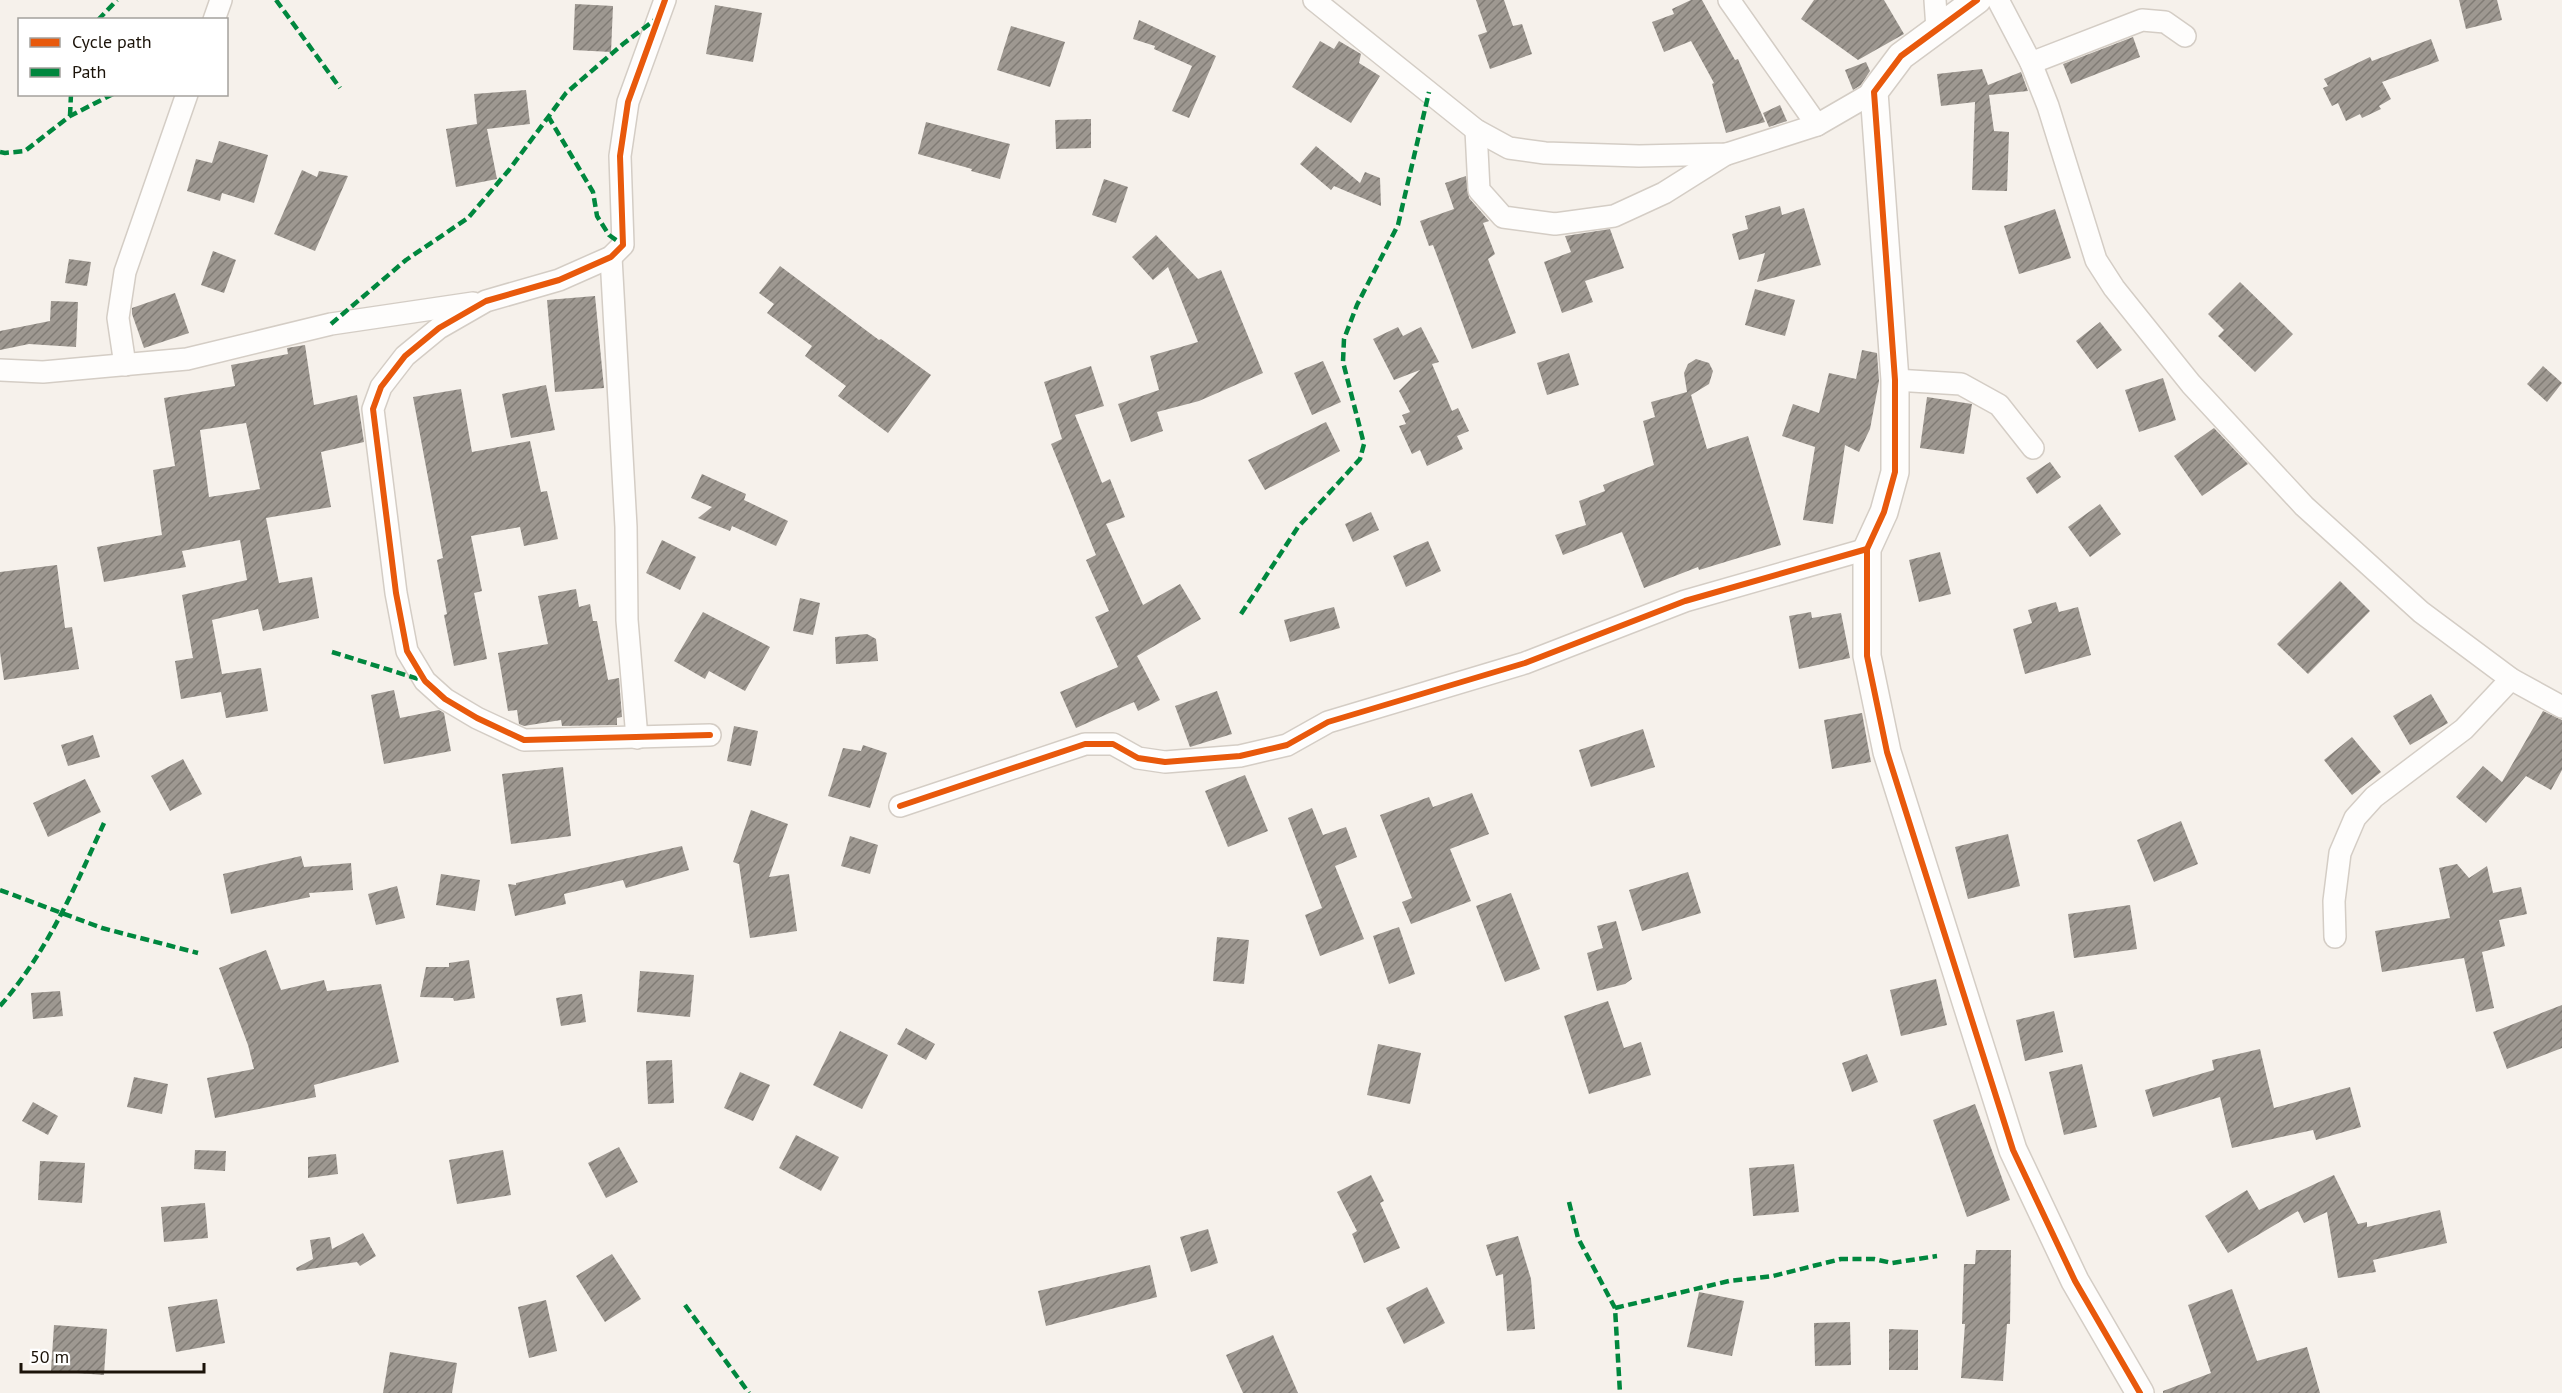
<svg xmlns="http://www.w3.org/2000/svg" width="2562" height="1393" font-family="'PT Sans',sans-serif">
<style>
.building{fill:url(#building-hatch);fill-rule:evenodd}
.lines{fill:none;stroke-linecap:round;stroke-linejoin:round}
.minor-casing{stroke:#d4cdc5;stroke-width:24}
.tertiary-casing{stroke:#d4cdc5;stroke-width:30}
.minor{stroke:#fefdfc;stroke-width:21}
.tertiary{stroke:#fefdfc;stroke-width:27}
.quiet{stroke:#00873e;stroke-width:4.5;stroke-dasharray:9 4.5;stroke-linecap:butt}
.cycleway-casing{stroke:#fff;stroke-width:10}
.cycleway{stroke:#e8590c;stroke-width:6}
</style>
<defs>
<pattern id="building-hatch" width="6" height="6" patternUnits="userSpaceOnUse" patternTransform="scale(1.5)"><rect width="6" height="6" fill="#9e9891"/><path d="M-1 1l2-2M0 6l6-6M5 7l2-2" fill="none" stroke="#807b75"/></pattern>
</defs>
<rect width="100%" height="100%" fill="#f6f1eb"/>
<g class="building">
<path d="M1476,0h28l9,26 9,-2 10,30 -42,15 -12,-34 9,-3z"/>
<path d="M1691,0h11l33,60 3,-1 27,63 -39,11 -14,-49 2,-1 -23,-42 -27,11 -12,-30 22,-8 -2,-5z"/>
<path d="M1814,0h70l20,34 -46,26 -57,-41z"/>
<path d="M2459,0h38l5,20 -36,9z"/>
<path d="M575,4l38,2 -2,46 -38,-2z"/>
<path d="M715,5l47,8 -9,49 -47,-8z"/>
<path d="M1139,20l77,36 -27,62 -17,-7 20,-45 -38,-17 1,-3 -22,-7z"/>
<path d="M1011,26l54,16 -15,45 -53,-17z"/>
<path d="M2133,37l7,20 -69,27 -8,-20z"/>
<path d="M2431,39l8,22 -57,21 9,17 -12,7 2,3 -19,9 -2,-4 -14,7 -8,-18 -6,3 -9,-18 5,-2 -4,-7 46,-22 2,4z"/>
<path d="M1320,41l14,8 5,-8 22,13 -2,9 21,13 -29,47 -59,-36z"/>
<path d="M1866,62l4,9 -9,14 -8,5 -8,-20z"/>
<path d="M1982,69l6,16 33,-13 7,19 -39,4 5,36 15,1 -2,59 -35,-1 3,-88 -34,4 -4,-32z"/>
<path d="M526,90l4,34 -43,5 10,50 -41,8 -10,-58 31,-5 -3,-30z"/>
<path d="M1780,105l7,16 -18,6 -6,-14z"/>
<path d="M1091,119v29l-35,1 -1,-29z"/>
<path d="M926,122l84,22 -10,35 -29,-8 1,-2 -54,-15z"/>
<path d="M219,141l49,14 -14,48 -32,-10 -2,8 -33,-10 9,-32 16,4z"/>
<path d="M1316,146l44,37 5,-11 15,6 1,28 -47,-20 -3,4 -31,-26z"/>
<path d="M302,170l15,7 2,-6 29,5 -33,75 -41,-17z"/>
<path d="M1466,176l3,22 20,23 -6,2 12,31 -7,5 28,74 -44,16 -39,-104 -4,1 -9,-25 34,-12 -9,-26z"/>
<path d="M1104,179l24,8 -12,36 -24,-8z"/>
<path d="M1780,206l2,9 22,-7 17,57 -64,17 8,-29 -26,7 -7,-26 16,-5 -3,-13z"/>
<path d="M2055,209l16,49 -52,16 -15,-48z"/>
<path d="M1610,229l14,39 -39,13 8,21 -31,11 -18,-51 27,-10 -6,-16z"/>
<path d="M1156,235l42,44 23,-9 42,103 -64,28 -42,11 6,19 -32,11 -13,-38 41,-14 -9,-34 48,-14 -30,-75 -15,13 -21,-23z"/>
<path d="M213,251l23,9 -12,33 -23,-8z"/>
<path d="M69,259l22,3 -4,24 -22,-3z"/>
<path d="M780,266l99,74 2,-1 50,36 -43,58 -50,-37 8,-10 -41,-30 7,-10 -45,-33 7,-9 -15,-11z"/>
<path d="M2240,282l53,52 -38,38 -37,-36 6,-6 -16,-16z"/>
<path d="M1755,289l40,11 -10,36 -40,-11z"/>
<path d="M175,293l14,40 -45,15 -12,-34v-6z"/>
<path d="M595,296l9,92 -49,4 -8,-92z"/>
<path d="M51,301l27,1 -2,45 -47,-3 -29,6v-19l50,-10z"/>
<path d="M2100,322l22,28 -25,19 -21,-28z"/>
<path d="M1398,327l5,9 18,-9 18,35 -7,2 20,47 6,-3 11,23 -12,5 6,13 -36,17 -7,-16 -8,4 -13,-28 7,-2 -4,-9 8,-3 -11,-21 21,-21 -26,10 -21,-41z"/>
<path d="M305,345l9,60 43,-10 7,47 -43,10 10,55 -65,11 13,65 33,-6 7,41 -56,13 -5,-22 -46,11 10,54 39,-6 7,43 -42,7 -5,-26 -40,7 -6,-38 18,-3 -11,-63 65,-15 -7,-40 -58,11 4,16 -82,15 -7,-35 65,-12 -9,-65 22,-4 -11,-68 71,-12 -4,-21 57,-11 -1,-6zM246,423l14,66 -51,8 -9,-67z"/>
<path d="M1862,350l15,3 2,28 -9,48 -11,23 -14,-7 -12,79 -30,-4 12,-73 -33,-11 11,-32 26,9 10,-40 27,6z"/>
<path d="M1569,353l10,32 -32,10 -10,-32z"/>
<path d="M1696,359l13,4 4,8 -4,13 -18,11 16,54 41,-13 33,109 -82,25 -1,-3 -54,21 -22,-56 -59,23 -8,-20 31,-10 -7,-24 26,-10 -2,-6 51,-20 -11,-44 12,-4 -4,-15 36,-10 -3,-19 4,-9z"/>
<path d="M1323,361l18,41 -29,13 -18,-42z"/>
<path d="M1091,366l13,40 -29,9 27,68 8,-4 15,38 -19,7 37,81 37,-21 21,35 -64,37 23,44 -22,11 -4,-9 -58,26 -16,-36 58,-25 -23,-50 14,-6 -23,-51 10,-5 -45,-111 11,-5 -18,-57z"/>
<path d="M2543,366l19,17 -15,19 -20,-18z"/>
<path d="M2163,378l13,42 -37,12 -14,-42z"/>
<path d="M546,385l9,45 -44,8 -9,-44z"/>
<path d="M461,389l11,63 58,-11 11,51 6,-1 11,48 -34,7 -4,-19 -49,9 11,55 -8,2 13,66 -33,7 -10,-51 3,-1 -10,-54 6,-2 -30,-161z"/>
<path d="M1927,397l45,7 -8,50 -44,-6z"/>
<path d="M1326,422l14,29 -75,39 -17,-30z"/>
<path d="M2214,428l34,36 -46,32 -28,-40z"/>
<path d="M2050,462l11,15 -24,17 -11,-16z"/>
<path d="M702,474l44,20 -2,6 44,21 -12,25 -44,-20 -2,5 -32,-13 14,-11 -21,-9z"/>
<path d="M2100,504l21,30 -31,23 -22,-30z"/>
<path d="M1371,512l8,18 -26,12 -8,-18z"/>
<path d="M662,540l34,17 -16,33 -34,-17z"/>
<path d="M1428,541l13,30 -35,16 -13,-31z"/>
<path d="M1940,552l11,42 -32,8 -10,-42z"/>
<path d="M57,565l8,63 7,-1 7,42 -75,11 -4,-28v-80z"/>
<path d="M2340,581l30,30 -62,63 -31,-30z"/>
<path d="M576,589l3,18 11,-3 3,17h4l11,59 11,-2 3,39 -5,1v7l-55,1 -1,-6 -37,6 -5,-2 -2,-14 -9,1 -10,-58 50,-9 -10,-48z"/>
<path d="M800,598l20,5 -7,32 -20,-4z"/>
<path d="M2056,602l3,10 19,-5 13,48 -66,19 -12,-45 19,-6 -4,-13z"/>
<path d="M1334,607l6,21 -50,14 -6,-22z"/>
<path d="M703,612l67,35 -25,44 -36,-20 -4,8 -31,-18z"/>
<path d="M1811,612l1,6 29,-5 9,45 -51,11 -10,-53z"/>
<path d="M867,634l9,5 2,22 -42,3 -1,-27z"/>
<path d="M394,690l6,28 39,-8 5,3 7,38 -67,13 -13,-69z"/>
<path d="M1217,691l15,43 -42,13 -15,-41z"/>
<path d="M2431,694l17,29 -38,22 -17,-29z"/>
<path d="M2543,711l19,9v50l-11,20 -25,-14 -40,47 -30,-26 27,-31 19,16z"/>
<path d="M1862,713l9,49 -39,7 -8,-49z"/>
<path d="M734,726l24,5 -7,35 -24,-5z"/>
<path d="M1643,729l12,38 -64,20 -12,-37z"/>
<path d="M93,735l7,22 -32,9 -7,-21z"/>
<path d="M2352,737l29,35 -29,23 -28,-35z"/>
<path d="M863,745l24,8 -17,55 -42,-12 15,-48 18,3z"/>
<path d="M183,759l19,35 -32,17 -19,-35z"/>
<path d="M563,767l8,69 -60,8 -9,-70z"/>
<path d="M1245,775l23,56 -40,16 -23,-56z"/>
<path d="M85,779l16,33 -53,25 -15,-34z"/>
<path d="M1472,793l17,41 -39,15 21,52 -60,23 -9,-22 10,-4 -32,-83 49,-18 4,10z"/>
<path d="M1312,808l11,27 23,-8 11,30 -22,9 29,73 -44,17 -15,-41 17,-7 -34,-90z"/>
<path d="M751,810l37,14 -19,53 20,-3 8,57 -47,7 -11,-74 -6,-2z"/>
<path d="M2181,821l17,43 -44,18 -17,-42z"/>
<path d="M2008,834l12,52 -52,13 -13,-52z"/>
<path d="M850,836l28,9 -8,29 -29,-8z"/>
<path d="M682,846l7,24 -63,18 -3,-8 -59,14 2,10 -51,12 -7,-32 8,1v-2z"/>
<path d="M301,856l3,11 47,-4 2,27 -44,3 1,4 -79,17 -8,-40z"/>
<path d="M2457,864l12,14 18,-12 6,27 28,-6 6,27 -28,6 6,26 -23,6 12,56 -18,4 -12,-54 -82,14 -7,-41 75,-13 -11,-50z"/>
<path d="M1688,872l13,41 -59,18 -13,-41z"/>
<path d="M441,874l39,6 -5,31 -39,-6z"/>
<path d="M397,886l8,32 -29,7 -8,-31z"/>
<path d="M1511,893l29,76 -35,13 -29,-76z"/>
<path d="M2130,905l7,44 -63,9 -6,-44z"/>
<path d="M1616,921l16,58 -7,5 -28,7 -10,-38 16,-5 -6,-22z"/>
<path d="M1399,927l16,47 -26,10 -16,-48z"/>
<path d="M1217,937l32,3 -5,44 -31,-3z"/>
<path d="M266,950l15,40 43,-10 3,11 54,-7 18,78 -85,23 2,12 -101,21 -8,-40 47,-9 -6,-24 -29,-77z"/>
<path d="M469,960l6,38 -21,3 -1,-3 -33,-1 6,-30h23v-4z"/>
<path d="M640,971l54,4 -4,42 -53,-5z"/>
<path d="M1936,979l11,46 -46,11 -11,-46z"/>
<path d="M60,991l3,25 -30,3 -2,-26z"/>
<path d="M582,994l4,28 -25,4 -5,-28z"/>
<path d="M1608,1001l16,47 17,-6 10,33 -62,19 -25,-78z"/>
<path d="M2562,1005v43l-55,21 -14,-37z"/>
<path d="M2054,1011l9,41 -38,9 -9,-41z"/>
<path d="M906,1028l29,16 -9,16 -29,-16z"/>
<path d="M840,1031l48,24 -26,54 -49,-24z"/>
<path d="M1378,1044l43,9 -11,51 -43,-9z"/>
<path d="M2260,1049l14,59 76,-21 11,40 -45,13 -3,-10 -81,18 -12,-51 -67,20 -8,-27 69,-20 -2,-10z"/>
<path d="M1867,1054l11,28 -26,10 -10,-29z"/>
<path d="M672,1060l2,43 -26,1 -2,-43z"/>
<path d="M2082,1064l15,63 -33,8 -15,-63z"/>
<path d="M740,1072l30,13 -17,36 -29,-13z"/>
<path d="M134,1077l34,7 -6,30 -35,-7z"/>
<path d="M33,1102l25,14 -10,19 -26,-14z"/>
<path d="M1975,1104l35,96 -43,17 -34,-97z"/>
<path d="M796,1135l43,22 -18,34 -42,-23z"/>
<path d="M619,1147l19,35 -32,16 -18,-35z"/>
<path d="M195,1150l31,1 -1,20 -31,-2z"/>
<path d="M503,1150l8,45 -54,9 -8,-44z"/>
<path d="M336,1154l2,20 -30,4v-21z"/>
<path d="M40,1161l45,2 -3,40 -44,-3z"/>
<path d="M1794,1164l5,48 -46,4 -4,-48z"/>
<path d="M1371,1175l13,26 -4,2 20,45 -36,15 -12,-29 5,-3 -20,-39z"/>
<path d="M2334,1175l24,49 9,-2v5l73,-17 7,33 -74,17 3,12 -38,6 -11,-66 -23,11 -6,-12 -70,42 -23,-37 42,-26 12,20z"/>
<path d="M205,1203l3,35 -44,4 -3,-35z"/>
<path d="M1208,1229l10,34 -27,9 -11,-35z"/>
<path d="M363,1233l13,23 -16,10 -3,-4 -60,9 -1,-3 17,-9 -3,-19 20,-3 2,12z"/>
<path d="M1518,1236l13,43 4,50 -28,2 -4,-57 -7,2 -10,-31z"/>
<path d="M1976,1250h35l-1,74h-3l-4,57 -42,-3 4,-54h-3l2,-60h11z"/>
<path d="M612,1254l29,45 -36,23 -29,-46z"/>
<path d="M1150,1265l7,32 -111,29 -8,-35z"/>
<path d="M1427,1287l18,36 -41,21 -18,-36z"/>
<path d="M2232,1289l25,72 50,-14 13,46h-157v-2l48,-18 -23,-68z"/>
<path d="M1699,1292l45,9 -12,55 -45,-9z"/>
<path d="M217,1299l8,44 -49,9 -8,-45z"/>
<path d="M546,1300l11,51 -28,7 -11,-51z"/>
<path d="M1850,1322l1,43 -36,1 -1,-43z"/>
<path d="M54,1325l53,4 -3,46 -53,-4z"/>
<path d="M1889,1329l29,1v40h-29z"/>
<path d="M1273,1335l25,58h-55l-17,-38z"/>
<path d="M390,1352l67,11 -5,30h-69z"/>
</g>
<g class="lines">
<g class="minor-casing">
<g id="minor">
<path d="M665,0l-37,102 -8,54 3,89 -12,12 -52,23 -73,21 -47,27 -34,28 -24,31 -8,22 23,184 11,58 18,30 20,18 32,19 47,22 186,-5"/>
<path d="M1314,0l162,130 33,18 36,5 94,3 88,-2 90,-29 57,-33"/>
<path d="M1729,0l88,125"/>
<path d="M1935,0l2,29"/>
<path d="M1998,0l33,63 17,43 48,154 18,28 77,96 113,122 117,106 90,67 51,28"/>
<path d="M214,20l7,-20"/>
<path d="M2031,63l111,-43 23,2 20,14"/>
<path d="M1476,130l3,60 24,27 52,7 59,-8 50,-23 62,-39"/>
<path d="M611,257l15,270 1,93 10,118"/>
<path d="M125,365l-7,-47 7,-46 62,-178"/>
<path d="M0,370l43,2 144,-13 144,-35 142,-21"/>
<path d="M1895,380l66,4 38,21 34,43"/>
<path d="M900,806l185,-62h28l25,14 27,4 75,-6 47,-11 41,-23 197,-59 160,-62 182,-52"/>
<path d="M2335,937l-1,-36 6,-48 15,-35 19,-21 90,-68 47,-50"/>
</g>
</g>
<g class="tertiary-casing">
<path id="tertiary" d="M1977,0l-76,56 -27,36 21,288v92l-11,40 -17,37v107l20,96 126,398 62,131 65,112"/>
</g>
<use href="#minor" class="minor"/>
<use href="#tertiary" class="tertiary"/>
<g class="quiet">
<path d="M276,0l64,88"/>
<path d="M98,20l19,-20"/>
<path d="M70,116l1,-22"/>
<path d="M548,116l45,76 4,24 12,19 14,10"/>
<path d="M0,152l5,1 20,-2 45,-35 43,-22"/>
<path d="M331,324l75,-64 62,-42 41,-48 57,-77 57,-49 33,-25"/>
<path d="M1241,614l57,-87 62,-68 4,-15 -21,-82 1,-23 13,-34 41,-80 31,-133"/>
<path d="M332,652l93,29"/>
<path d="M0,890l102,38 96,25"/>
<path d="M0,1006c48,-55 74,-117 104,-183"/>
<path d="M1569,1202l9,36 37,70 5,85"/>
<path d="M685,1305l64,88"/>
<path d="M1615,1308l114,-27 44,-5 68,-17h33l18,4 45,-7"/>
</g>
<g class="cycleway-casing">
<g id="cycleway">
<path d="M665,0l-37,102 -8,54 3,89 -12,12 -52,23 -73,21 -47,27 -34,28 -24,31 -8,22 23,184 11,58 18,30 20,18 32,19 47,22 186,-5"/>
<path d="M1977,0l-76,56 -27,36 21,288v92l-11,40 -17,37v107l20,96 126,398 62,131 65,112"/>
<path d="M900,806l185,-62h28l25,14 27,4 75,-6 47,-11 41,-23 197,-59 160,-62 182,-52"/>
</g>
</g>
<use href="#cycleway" class="cycleway"/>
</g>
<rect x="18" y="18" width="210" height="78" fill="#ffffff" stroke="#a4a19d" stroke-width="1.5"/>
<rect x="30" y="38" width="30" height="9" fill="#e8590c" stroke="#a4a19d" stroke-width="1.5"/>
<text x="72" y="48" font-size="18" fill="#1b1309">Cycle path</text>
<rect x="30" y="68" width="30" height="9" fill="#00873e" stroke="#a4a19d" stroke-width="1.5"/>
<text x="72" y="78" font-size="18" fill="#1b1309">Path</text>
<path d="M21 1363v9h183v-9" fill="none" stroke="#1b1309" stroke-width="3"/>
<text x="30" y="1363" font-size="18" fill="#1b1309" stroke="#ffffff" stroke-width="4.5" paint-order="stroke">50 m</text>
</svg>
